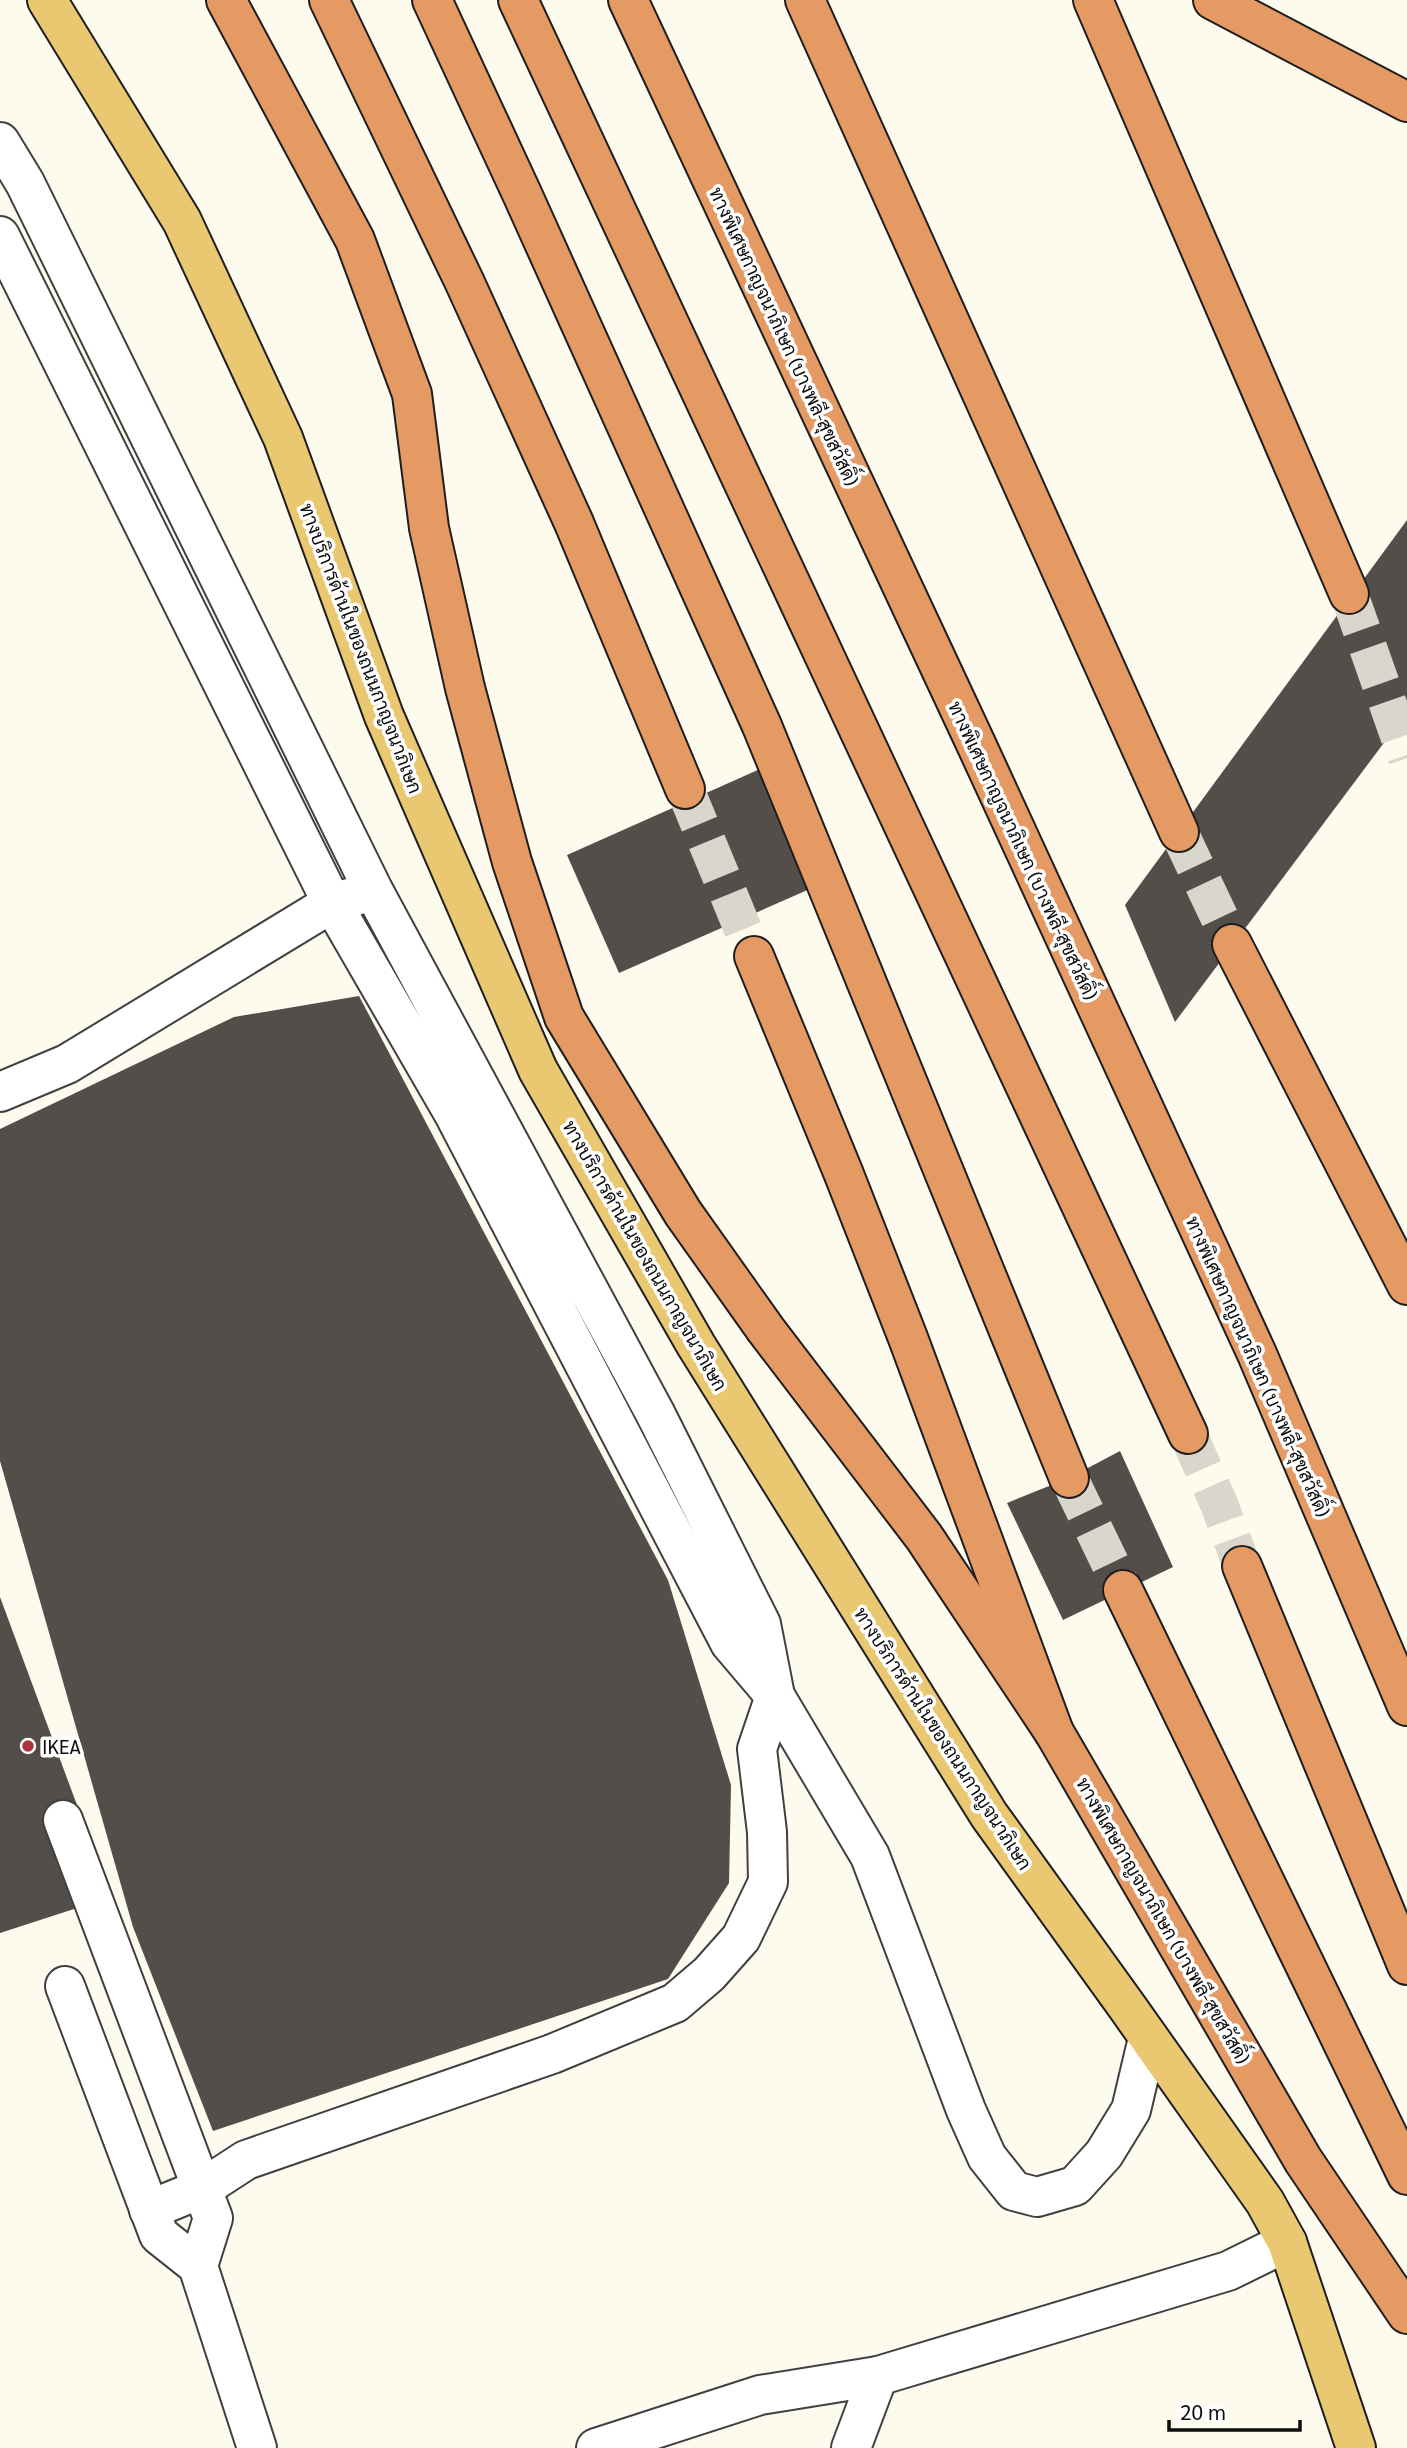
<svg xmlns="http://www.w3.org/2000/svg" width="1407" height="2448" font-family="Georgia,Sarabun,serif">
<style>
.building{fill:#544e4a}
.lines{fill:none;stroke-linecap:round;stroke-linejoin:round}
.highway-tunnel{stroke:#d9d6cc;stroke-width:38;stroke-dasharray:38 19;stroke-linecap:butt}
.minor-casing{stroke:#404040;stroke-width:42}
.major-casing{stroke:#1e1e1e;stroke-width:42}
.highway-casing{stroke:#1e1e1e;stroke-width:42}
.minor{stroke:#fff;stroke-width:38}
.major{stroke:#eac871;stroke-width:38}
.highway{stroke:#e59a64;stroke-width:38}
.poi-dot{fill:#af333e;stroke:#fff;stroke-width:2.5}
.labels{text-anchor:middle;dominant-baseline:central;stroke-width:7;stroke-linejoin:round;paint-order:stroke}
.street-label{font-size:19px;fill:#0d0d0d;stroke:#fff}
.poi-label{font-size:19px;fill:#0d0d0d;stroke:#fff;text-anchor:start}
</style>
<rect width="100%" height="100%" fill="#fdfaee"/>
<g class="building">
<path d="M1407,520v192l-232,310 -50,-117z"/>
<path d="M760,769l52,119 -193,85 -52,-118z"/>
<path d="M359,996l309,584 63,205 -2,98 -61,96 -455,152 -80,-204 -133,-466v-332l234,-112z"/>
<path d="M1120,1451l53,116 -110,53 -56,-117 62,-25z"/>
<path d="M0,1597l111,300 -111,36z"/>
</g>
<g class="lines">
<g class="highway-tunnel">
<path d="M1349,594l58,164"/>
<path d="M685,789l69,167"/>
<path d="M1179,832l53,112"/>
<path d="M1188,1434l31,70 23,62"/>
<path d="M1069,1478l54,112"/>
</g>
<g class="minor-casing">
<g id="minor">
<path d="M0,142l25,41 348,707 282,523 106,211 14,72 -45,-53 -276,-529 -122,-211 -332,-667"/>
<path d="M0,1092l67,-28 265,-161 24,-7"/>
<path d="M775,1696l95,160 96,254 21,47 27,34 23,6 38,-11 29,-32 27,-44 17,-72"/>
<path d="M63,1820l150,398 -15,48"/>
<path d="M65,1986l94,249 39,31 59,182"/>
<path d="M149,2210l54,-22 43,-28 306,-106 123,-51 34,-29 32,-36 27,-56 -1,-50 -10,-83 18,-53"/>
<path d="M596,2448l164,-53 118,-19 350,-105 59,-29"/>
<path d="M851,2448l27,-72"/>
</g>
</g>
<g class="major-casing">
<path id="major" d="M47,0l135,221 101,217 101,278 154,354 158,275 293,470 139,193 137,194 22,40 69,206"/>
</g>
<g class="highway-casing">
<g id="highway">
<path d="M226,0l129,240 57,154 17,134 36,160 47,174 52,155 119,196 83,117 158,207 130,195"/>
<path d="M329,0l136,283 109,240 111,266"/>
<path d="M432,0l91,196 239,530 307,752"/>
<path d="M518,0l670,1434"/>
<path d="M628,0l348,744 281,610 150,352"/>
<path d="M805,0l374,832"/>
<path d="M1093,0l256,594"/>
<path d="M1213,0l194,102"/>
<path d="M1232,944l175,341"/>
<path d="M754,956l89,216 65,166 146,394 249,428 104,154"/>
<path d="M1242,1566l165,399"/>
<path d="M1123,1590l284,585"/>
</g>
</g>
<use href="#minor" class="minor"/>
<use href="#major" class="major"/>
<use href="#highway" class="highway"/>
</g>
<circle class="poi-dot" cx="28" cy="1746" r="7"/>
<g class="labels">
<g class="street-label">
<text transform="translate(785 336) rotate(65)">ทางพิเศษกาญจนาภิเษก (บางพลี-สุขสวัสดิ์)</text>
<text transform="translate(362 648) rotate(69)">ทางบริการด้านในของถนนกาญจนาภิเษก</text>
<text transform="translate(1024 850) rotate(65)">ทางพิเศษกาญจนาภิเษก (บางพลี-สุขสวัสดิ์)</text>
<text transform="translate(646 1255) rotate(60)">ทางบริการด้านในของถนนกาญจนาภิเษก</text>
<text transform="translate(1259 1366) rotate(66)">ทางพิเศษกาญจนาภิเษก (บางพลี-สุขสวัสดิ์)</text>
<text transform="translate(944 1738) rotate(57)">ทางบริการด้านในของถนนกาญจนาภิเษก</text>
<text transform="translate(1164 1920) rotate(60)">ทางพิเศษกาญจนาภิเษก (บางพลี-สุขสวัสดิ์)</text>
</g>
<g class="poi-label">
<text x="42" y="1746">IKEA</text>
</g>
</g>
<path d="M1169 2420v10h131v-10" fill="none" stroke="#0d0d0d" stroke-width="3.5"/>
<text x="1180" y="2420" font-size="21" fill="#0d0d0d" stroke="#ffffff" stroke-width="5" paint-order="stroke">20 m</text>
</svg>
